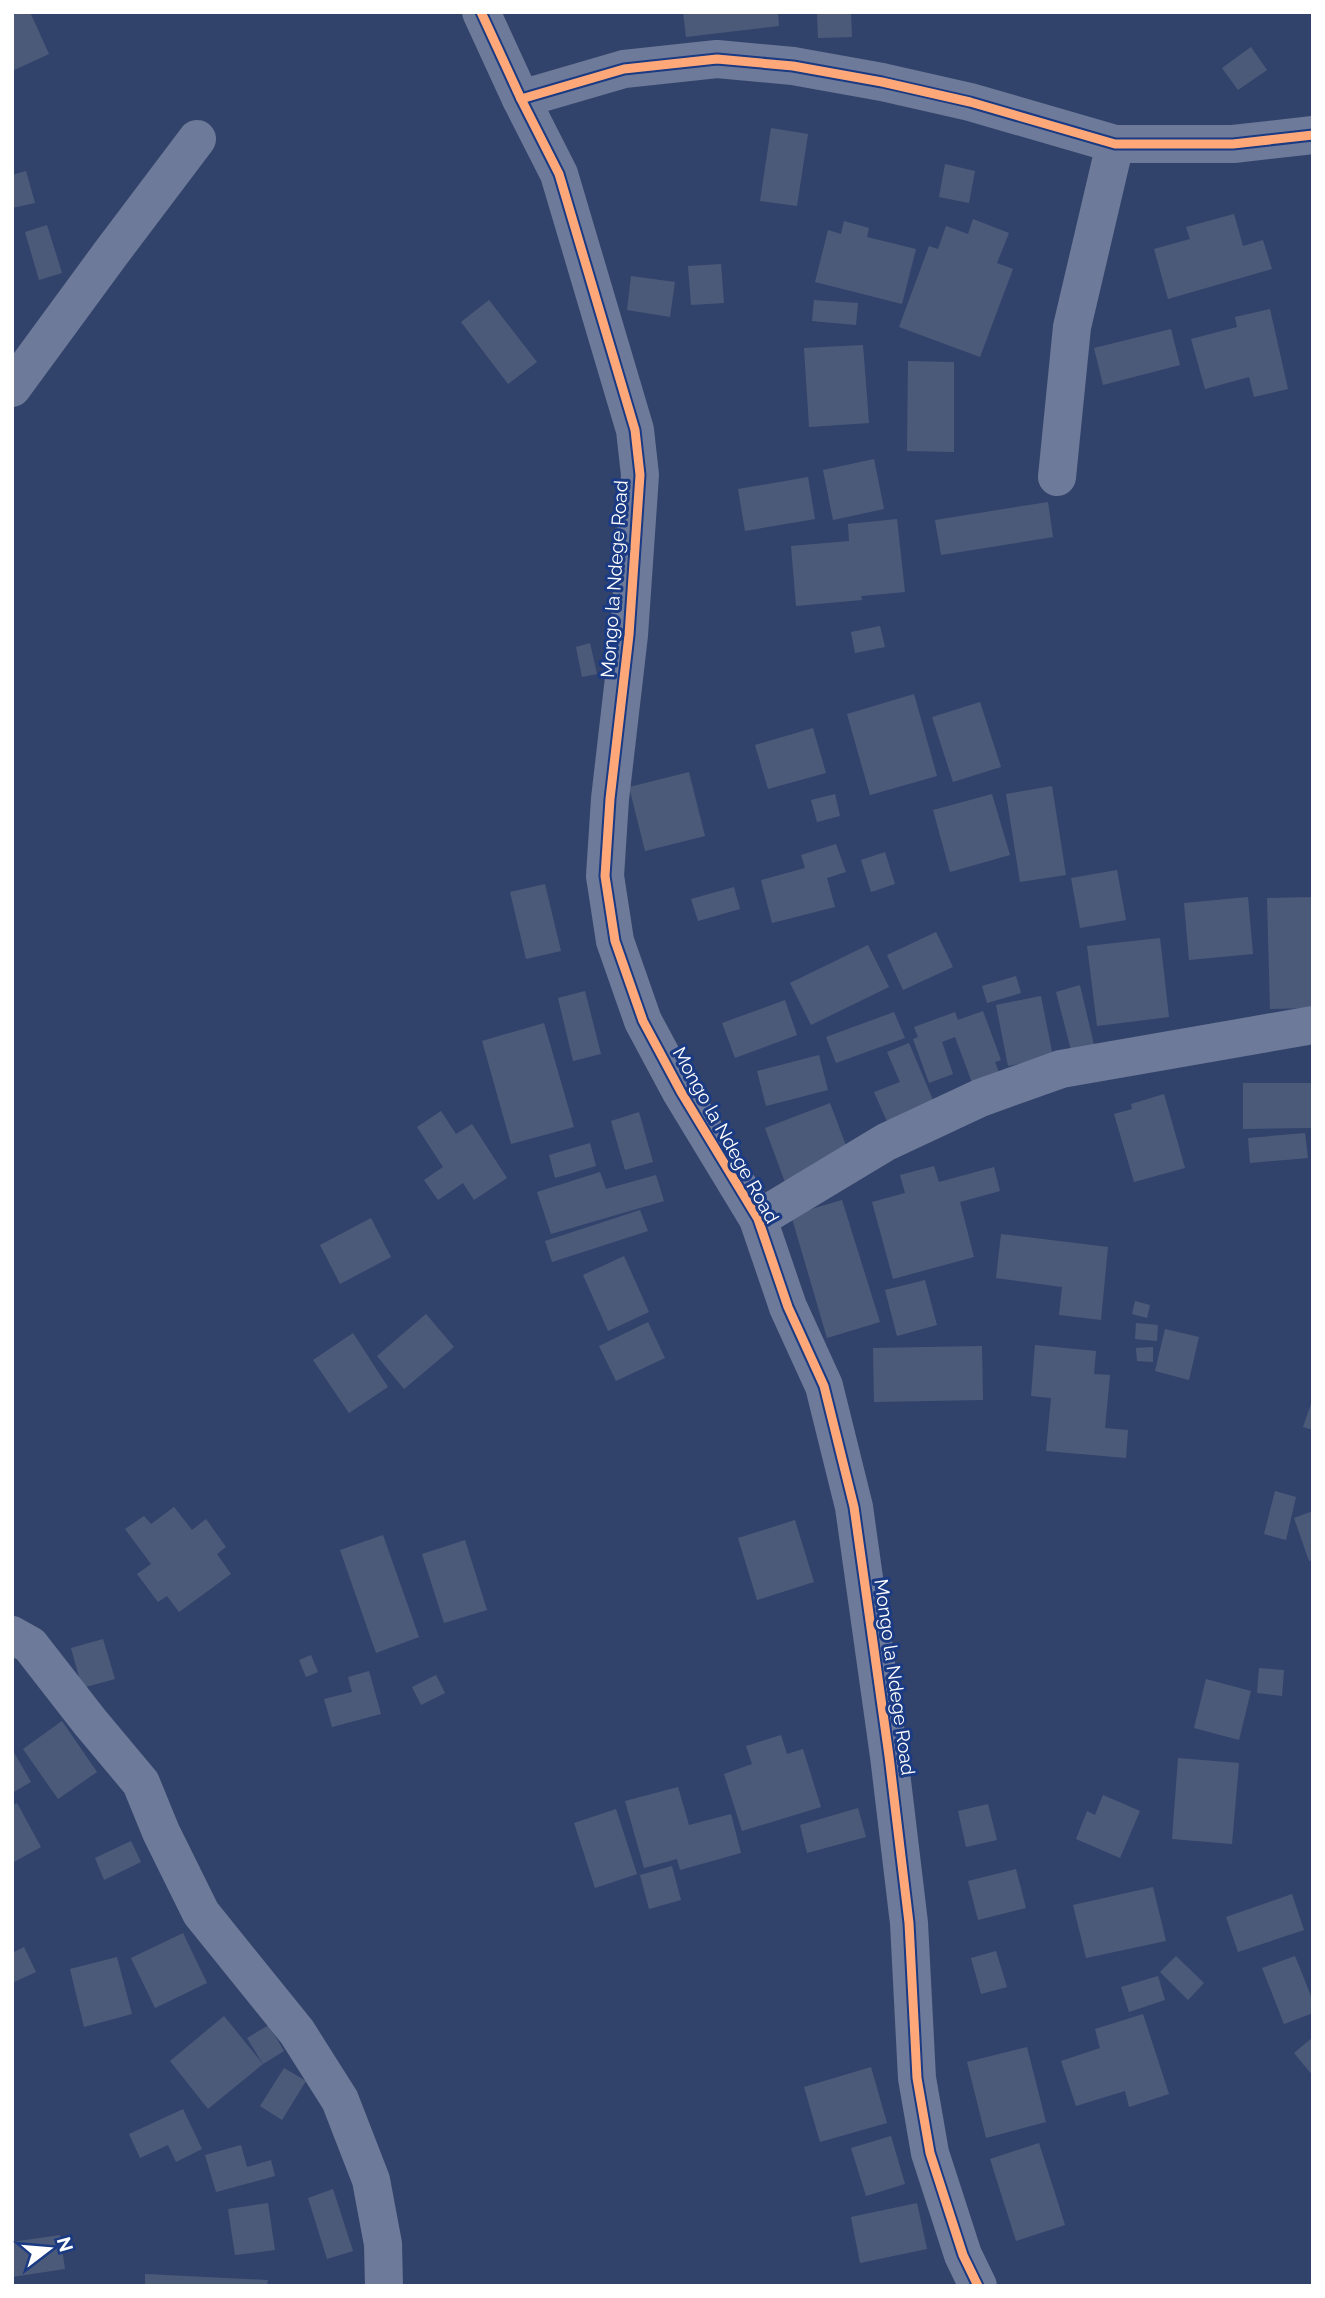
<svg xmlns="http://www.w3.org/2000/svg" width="1325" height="2298" font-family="Raleway,sans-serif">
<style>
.building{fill:#4c5a7a}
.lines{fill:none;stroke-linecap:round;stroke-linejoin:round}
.minor{stroke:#6e7a99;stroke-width:38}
.cycleway-casing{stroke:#1a3a83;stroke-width:13}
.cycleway{stroke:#fea87a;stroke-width:9}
.labels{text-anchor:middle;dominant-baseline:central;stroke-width:6;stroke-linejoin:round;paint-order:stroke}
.street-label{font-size:19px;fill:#fff;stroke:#1a3a83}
</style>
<rect width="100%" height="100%" fill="#32436b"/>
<g class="building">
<path d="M12,12h18l19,42 -37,17z"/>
<path d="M683,12h95l1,14 -93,11z"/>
<path d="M817,12h34l1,25 -34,1z"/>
<path d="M1251,47l16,23 -29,20 -16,-22z"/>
<path d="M771,128l37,6 -11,72 -37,-5z"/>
<path d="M945,164l30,7 -6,32 -30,-6z"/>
<path d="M26,171l9,32 -23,5v-33z"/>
<path d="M1234,214l9,32 20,-6 9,29 -104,30 -14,-50 36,-10 -4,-12z"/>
<path d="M973,219l36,14 -12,30 16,6 -33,88 -81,-30 30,-81 9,3 8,-23 22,8z"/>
<path d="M844,221l25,7 -2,9 49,12 -14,55 -87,-22 13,-52 13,4z"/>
<path d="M47,225l15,48 -23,7 -14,-48z"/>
<path d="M721,264l3,39 -33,2 -3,-39z"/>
<path d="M631,276l44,6 -5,35 -43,-7z"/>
<path d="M489,300l48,62 -29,22 -47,-62z"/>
<path d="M814,300l44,3 -2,22 -44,-4z"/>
<path d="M1270,309l18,80 -34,8 -5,-20 -44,12 -14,-50 46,-12 -2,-10z"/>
<path d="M1171,329l9,36 -77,20 -9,-37z"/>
<path d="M863,345l6,78 -60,4 -5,-79z"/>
<path d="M908,361l46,1v90l-47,-1z"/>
<path d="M874,459l10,50 -51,11 -10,-50z"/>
<path d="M808,477l7,42 -70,12 -7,-42z"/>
<path d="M1048,502l5,35 -112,18 -6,-35z"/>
<path d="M897,519l8,73 -44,4 1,4 -66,6 -5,-60 58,-5 -1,-17z"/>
<path d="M880,626l5,21 -30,6 -4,-21z"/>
<path d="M590,643l7,31 -15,3 -6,-30z"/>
<path d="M914,694l23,82 -67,19 -23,-81z"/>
<path d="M980,702l21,65 -48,15 -21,-65z"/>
<path d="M813,728l13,45 -58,16 -13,-44z"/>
<path d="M689,772l16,64 -60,15 -16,-64z"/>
<path d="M1052,786l14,89 -46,7 -14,-88z"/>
<path d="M835,794l5,22 -23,6 -6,-22z"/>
<path d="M992,794l18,61 -60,17 -17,-62z"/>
<path d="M836,844l10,28 -19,6 8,29 -63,16 -11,-43 44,-12 -4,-13z"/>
<path d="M885,852l10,32 -24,8 -10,-32z"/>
<path d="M1117,870l9,50 -46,8 -9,-50z"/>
<path d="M545,884l16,67 -35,8 -16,-67z"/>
<path d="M734,887l6,22 -42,12 -7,-22z"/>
<path d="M1248,897l5,57 -64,6 -5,-57z"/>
<path d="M1313,897v111l-43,1 -3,-111z"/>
<path d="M936,932l17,35 -50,23 -16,-35z"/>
<path d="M1160,938l9,79 -72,9 -10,-80z"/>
<path d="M868,945l21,42 -78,38 -21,-42z"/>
<path d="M1016,976l5,17 -34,10 -5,-17z"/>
<path d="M1080,985l14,60 -23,5 -15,-58z"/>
<path d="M585,991l16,63 -28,7 -15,-63z"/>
<path d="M1041,996l12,61 -45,9 -12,-61z"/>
<path d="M785,1000l12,35 -62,23 -13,-35z"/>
<path d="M983,1011l18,49 -6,2 6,16 -27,10 -19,-51 -13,5 11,32 -24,9 -16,-44 5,-2 -4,-10 41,-15 3,8z"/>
<path d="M894,1012l11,26 -69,25 -10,-26z"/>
<path d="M544,1023l30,104 -63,17 -29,-103z"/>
<path d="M909,1043l29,69 -49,14 -15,-34 26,-10 -13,-30z"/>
<path d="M819,1055l9,35 -62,16 -9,-35z"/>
<path d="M1243,1083h70v45l-70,1z"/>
<path d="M1164,1094l21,74 -51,14 -20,-68 18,-5 -1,-5z"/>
<path d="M830,1103l21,56 -65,26 -21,-57z"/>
<path d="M441,1111l15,23 16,-10 35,54 -33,22 -11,-17 -25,17 -14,-20 19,-13 -26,-40z"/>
<path d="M639,1112l14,50 -28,8 -14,-49z"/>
<path d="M1305,1133l3,25 -58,5 -2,-25z"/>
<path d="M590,1143l6,23 -41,12 -6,-23z"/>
<path d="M934,1166l5,16 55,-15 6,24 -40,11 14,55 -81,22 -21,-77 33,-9 -5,-18z"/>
<path d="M600,1172l6,17 50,-14 8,26 -113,33 -14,-42z"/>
<path d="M842,1200l38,122 -53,16 -36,-123z"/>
<path d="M640,1210l8,21 -96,31 -7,-21z"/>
<path d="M371,1218l20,39 -51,27 -20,-39z"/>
<path d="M1001,1234l107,13 -7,73 -42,-5 3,-28 -66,-9z"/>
<path d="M624,1256l25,56 -41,19 -25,-56z"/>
<path d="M925,1280l12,45 -40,11 -12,-46z"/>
<path d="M1135,1301l15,4 -3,13 -15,-4z"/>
<path d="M426,1314l28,33 -50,42 -27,-33z"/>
<path d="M648,1322l17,36 -49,23 -17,-35z"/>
<path d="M1136,1323l22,2 -1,16 -22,-2z"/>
<path d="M1165,1329l34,8 -10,43 -34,-9z"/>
<path d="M353,1333l35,54 -39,26 -36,-53z"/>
<path d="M1035,1345l61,6 -2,23 16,1 -5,53 23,2 -2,28 -80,-7 5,-53 -20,-2z"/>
<path d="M982,1346l1,54 -109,2 -1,-54z"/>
<path d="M1153,1347v15l-16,-1 -1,-13z"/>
<path d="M1313,1398v32l-10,-3z"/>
<path d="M1275,1491l21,6 -10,43 -22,-6z"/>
<path d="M174,1507l18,23 14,-11 20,28 -9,7 14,20 -52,38 -12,-16 -9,6 -21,-28 14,-10 -26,-35 19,-13 7,8z"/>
<path d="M1313,1511v49l-4,1 -15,-43z"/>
<path d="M795,1520l19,62 -57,18 -19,-62z"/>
<path d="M383,1535l36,102 -43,16 -36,-103z"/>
<path d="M465,1540l22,70 -43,13 -22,-69z"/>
<path d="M103,1639l12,40 -33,9 -11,-40z"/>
<path d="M311,1655l7,17 -12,5 -7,-17z"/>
<path d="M1259,1668l25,2 -2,26 -25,-3z"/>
<path d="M369,1671l12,43 -49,13 -8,-28 28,-7 -4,-15z"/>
<path d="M436,1675l9,18 -24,12 -9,-18z"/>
<path d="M1206,1679l45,12 -12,49 -45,-12z"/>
<path d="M62,1721l35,51 -39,27 -35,-50z"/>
<path d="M781,1735l6,19 16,-5 18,58 -79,24 -18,-57 28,-10 -6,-18z"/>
<path d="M12,1749l19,33 -19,11z"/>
<path d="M1178,1758l61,5 -7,81 -60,-5z"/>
<path d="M678,1787l11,38 42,-11 10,39 -61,17 -3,-11 -33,9 -19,-67z"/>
<path d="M1103,1795l37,16 -20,47 -44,-19 11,-28 8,4z"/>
<path d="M17,1803l24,44 -29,16v-57z"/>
<path d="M988,1804l9,36 -31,7 -8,-36z"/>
<path d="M858,1808l8,29 -59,16 -7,-28z"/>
<path d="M616,1809l21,65 -42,14 -21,-65z"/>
<path d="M131,1841l10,21 -37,18 -9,-22z"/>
<path d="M672,1866l9,34 -32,9 -9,-34z"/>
<path d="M1016,1869l10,39 -48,12 -10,-39z"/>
<path d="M1153,1887l13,54 -80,17 -13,-53z"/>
<path d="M1292,1894l12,36 -66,22 -12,-35z"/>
<path d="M183,1933l24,50 -52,25 -24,-50z"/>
<path d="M24,1947l12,25 -24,11v-30z"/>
<path d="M996,1951l11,36 -26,7 -10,-36z"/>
<path d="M1176,1956l28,27 -16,17 -28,-28z"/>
<path d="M1295,1956l18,45v12l-29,11 -22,-56z"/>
<path d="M117,1957l15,57 -48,13 -14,-58z"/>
<path d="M1158,1976l7,24 -36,12 -8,-25z"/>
<path d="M1143,2014l26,80 -40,13 -4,-16 -49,15 -15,-45 39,-13 -5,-19z"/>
<path d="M224,2016l39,48 -55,45 -38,-48z"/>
<path d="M269,2025l15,26 -21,13 -16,-26z"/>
<path d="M1313,2037v39l-19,-23z"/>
<path d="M1027,2047l19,75 -60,16 -19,-76z"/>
<path d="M871,2067l16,56 -67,19 -16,-55z"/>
<path d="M284,2068l22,13 -24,39 -22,-14z"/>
<path d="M183,2109l19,40 -26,13 -8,-17 -28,13 -11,-24z"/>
<path d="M891,2136l14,48 -39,12 -15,-48z"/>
<path d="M1039,2143l26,82 -49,16 -26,-82z"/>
<path d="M241,2145l6,22 24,-7 4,16 -59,16 -11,-37z"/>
<path d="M333,2189l20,62 -26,8 -19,-61z"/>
<path d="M268,2203l7,47 -40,5 -7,-46z"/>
<path d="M917,2203l10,46 -67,14 -9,-46z"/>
<path d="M60,2235l5,34 -53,8v-35z"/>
<path d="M145,2274l123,6 -1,6h-122z"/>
</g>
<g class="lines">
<g class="minor">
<path d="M481,12l40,87 38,75 76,256 5,45 -11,160 -19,164 -5,77 10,65 28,80 38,71 77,127 30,88 36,79 30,121 35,249 20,167 8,155 13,75 33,102 15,31"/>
<path d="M521,99l103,-30 93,-10 76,7 89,16 88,20 145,42h118l80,-9"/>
<path d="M12,388l99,-135 86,-114"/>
<path d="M1057,477l15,-150 43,-183"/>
<path d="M758,1219l128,-77 94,-44 81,-29 252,-44"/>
<path d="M12,1635l18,10 60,77 51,61 20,49 40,81 96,119 43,68 31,80 12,64 1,42"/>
</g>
<g class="cycleway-casing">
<g id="cycleway">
<path d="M481,12l40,87 38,75 76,256 5,45 -11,160 -19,164 -5,77 10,65 28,80 38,71 77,127 30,88 36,79 30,121 35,249 20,167 8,155 13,75 33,102 15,31"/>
<path d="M521,99l103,-30 93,-10 76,7 89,16 88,20 145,42h118l80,-9"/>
</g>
</g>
<use href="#cycleway" class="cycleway"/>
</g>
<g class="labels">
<g class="street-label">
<text transform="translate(614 579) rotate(-86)">Mongo la Ndege Road</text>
<text transform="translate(726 1135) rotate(61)">Mongo la Ndege Road</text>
<text transform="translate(895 1677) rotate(82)">Mongo la Ndege Road</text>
</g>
</g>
<rect width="1325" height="2298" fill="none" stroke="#ffffff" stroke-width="28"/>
<g transform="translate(49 2249) rotate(74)" stroke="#1a3a83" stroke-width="5" paint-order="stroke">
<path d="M0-5L12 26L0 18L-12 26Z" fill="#ffffff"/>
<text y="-10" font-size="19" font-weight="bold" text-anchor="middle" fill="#ffffff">N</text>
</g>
</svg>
